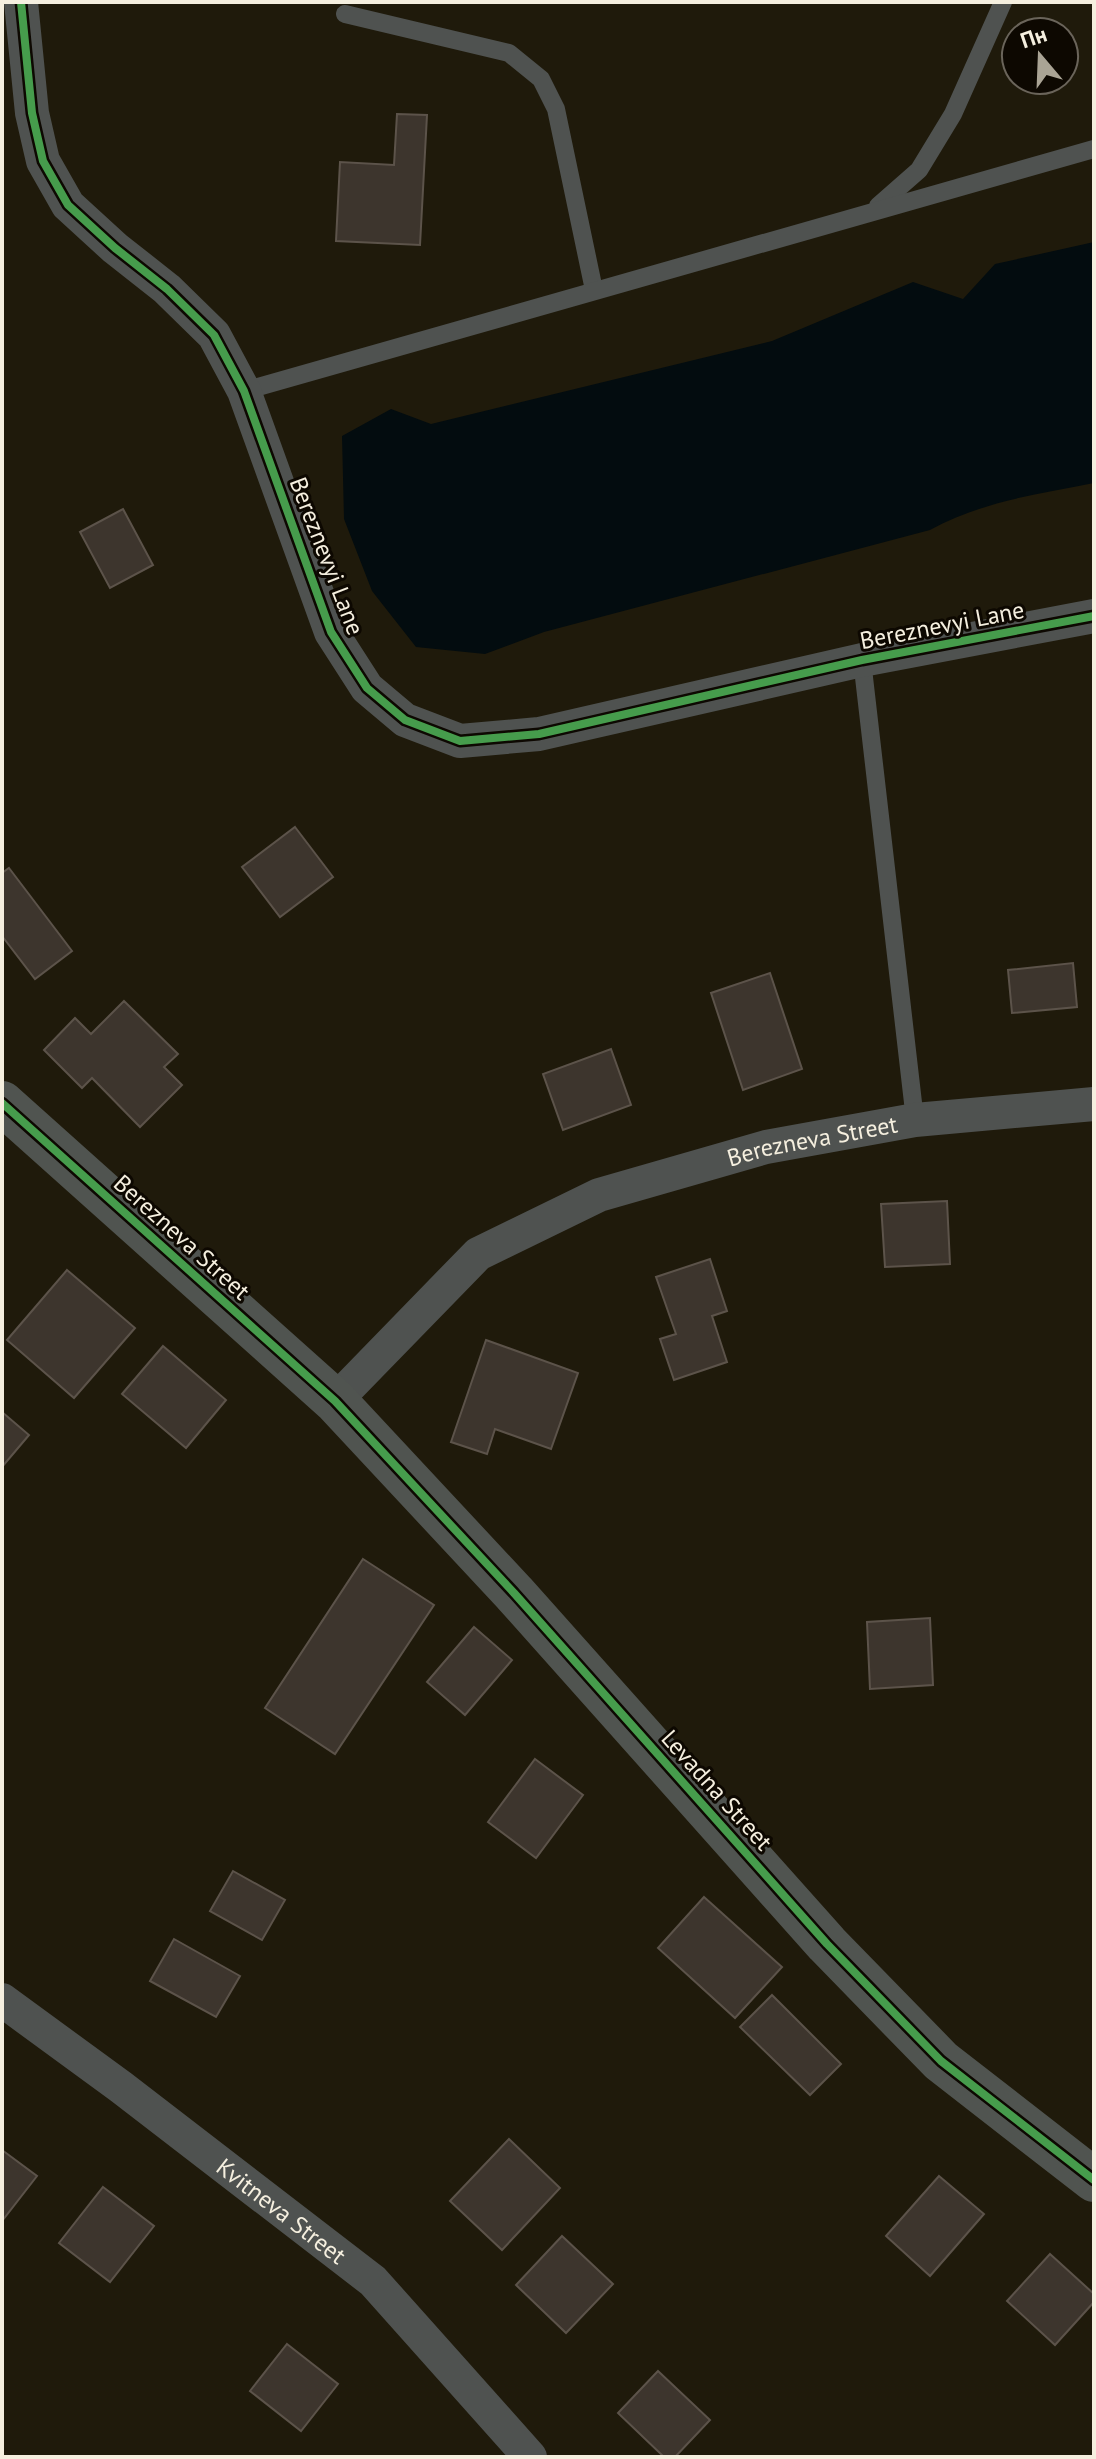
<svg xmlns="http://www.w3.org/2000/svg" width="1096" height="2459" font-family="'PT Sans',sans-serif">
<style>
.water{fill:#030c0f}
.building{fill:#3d352d;stroke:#5c534a;stroke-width:2}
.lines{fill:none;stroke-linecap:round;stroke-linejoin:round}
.lane{stroke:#4f5250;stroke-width:18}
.street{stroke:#4f5250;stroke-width:34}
.secondary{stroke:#505450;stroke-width:44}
.cycleway-casing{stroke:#0d0801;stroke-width:13}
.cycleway{stroke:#469c4c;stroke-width:8}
.labels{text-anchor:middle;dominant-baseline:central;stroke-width:6;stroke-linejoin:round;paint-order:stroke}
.street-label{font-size:24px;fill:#f5efdf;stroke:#0d0801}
</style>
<rect width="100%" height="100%" fill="#1f1a0b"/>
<path class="water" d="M1094,242v241c-60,12 -110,18 -164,47l-386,102 -59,22 -69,-7 -44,-56 -28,-72 -2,-83 49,-27 40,15 341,-83 141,-59 50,17 32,-35z"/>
<g class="building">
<path d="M397,114l30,1 -7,130 -84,-4 4,-79 54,3z"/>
<path d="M123,509l30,56 -43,23 -30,-56z"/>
<path d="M295,827l38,50 -53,40 -38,-50z"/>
<path d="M9,868l63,83 -37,28 -33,-43v-63z"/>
<path d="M1073,963l4,44 -65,6 -4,-43z"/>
<path d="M770,973l32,96 -59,21 -32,-97z"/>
<path d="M124,1001l54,53 -14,13 18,18 -42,42 -48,-49 -10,10 -38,-38 31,-32 16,16z"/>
<path d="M611,1049l20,56 -68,25 -20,-56z"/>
<path d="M947,1201l3,63 -65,3 -4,-63z"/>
<path d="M710,1259l17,52 -15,5 15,46 -53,18 -14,-41 16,-5 -20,-57z"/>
<path d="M67,1270l68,58 -61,70 -67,-58z"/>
<path d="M486,1340l92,33 -27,76 -56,-20 -8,25 -36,-12z"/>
<path d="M163,1346l63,54 -40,48 -64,-54z"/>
<path d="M2,1412l27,23 -27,32z"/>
<path d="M363,1559l71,46 -99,149 -70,-46z"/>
<path d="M930,1618l3,67 -63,4 -3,-67z"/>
<path d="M474,1627l38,33 -47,55 -38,-33z"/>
<path d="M535,1759l48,36 -47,63 -48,-36z"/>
<path d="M233,1871l52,29 -23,40 -52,-29z"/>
<path d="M704,1897l78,70 -47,51 -77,-70z"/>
<path d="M174,1939l66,37 -24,41 -66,-36z"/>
<path d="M772,1995l69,69 -31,31 -70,-68z"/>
<path d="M509,2139l51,49 -58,62 -52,-49z"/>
<path d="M2,2150l35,26 -35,45z"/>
<path d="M939,2176l45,38 -54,62 -44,-40z"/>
<path d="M103,2187l51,39 -44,56 -51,-39z"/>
<path d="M562,2236l51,48 -47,49 -50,-48z"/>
<path d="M1050,2254l44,40v8l-39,43 -48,-44z"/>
<path d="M287,2344l51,40 -37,47 -51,-40z"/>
<path d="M658,2371l52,49 -35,37h-11l-46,-44z"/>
</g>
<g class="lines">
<g class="lane">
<path d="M345,14l164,39 32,26 15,30 38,181"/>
<path d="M878,206l41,-36 34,-56 50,-112"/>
<path d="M244,391l850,-242"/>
<path d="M862,660l53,460"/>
</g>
<g class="street">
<path d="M21,2l11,111 11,48 25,44 47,43 52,41 47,46 30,56 87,241 36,56 38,32 55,21 79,-7 323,-74 232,-44"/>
<path id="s1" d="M335,1401l143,-147 121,-59 167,-48 149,-27 179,-16"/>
<path id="s2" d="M2,2000l119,87 252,194 157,176"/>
</g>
<path class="secondary" d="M2,1103l333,298 179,192 313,351 114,117 153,119"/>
<g class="cycleway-casing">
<g id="cycleway">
<path d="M21,2l11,111 11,48 25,44 47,43 52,41 47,46 30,56 87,241 36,56 38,32 55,21 79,-7 323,-74 232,-44"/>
<path d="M2,1103l333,298 179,192 313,351 114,117 153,119"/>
</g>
</g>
<use href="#cycleway" class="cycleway"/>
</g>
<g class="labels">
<g class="street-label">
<text transform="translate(327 556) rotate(69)">Bereznevyi Lane</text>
<text transform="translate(942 625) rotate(-11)">Bereznevyi Lane</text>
<text stroke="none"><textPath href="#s1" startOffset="560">Berezneva Street</textPath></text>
<text transform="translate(182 1237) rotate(42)">Berezneva Street</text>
<text transform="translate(717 1790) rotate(48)">Levadna Street</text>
<text stroke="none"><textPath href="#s2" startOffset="350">Kvitneva Street</textPath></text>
</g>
</g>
<rect width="1096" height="2459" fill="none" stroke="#f5efdf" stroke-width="8"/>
<g transform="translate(1040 56) rotate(341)"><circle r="38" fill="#0d0801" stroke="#6a645a" stroke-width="2"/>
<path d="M0-6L14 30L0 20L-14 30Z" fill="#aaa495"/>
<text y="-12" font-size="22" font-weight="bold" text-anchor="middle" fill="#f5efdf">Пн</text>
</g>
</svg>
